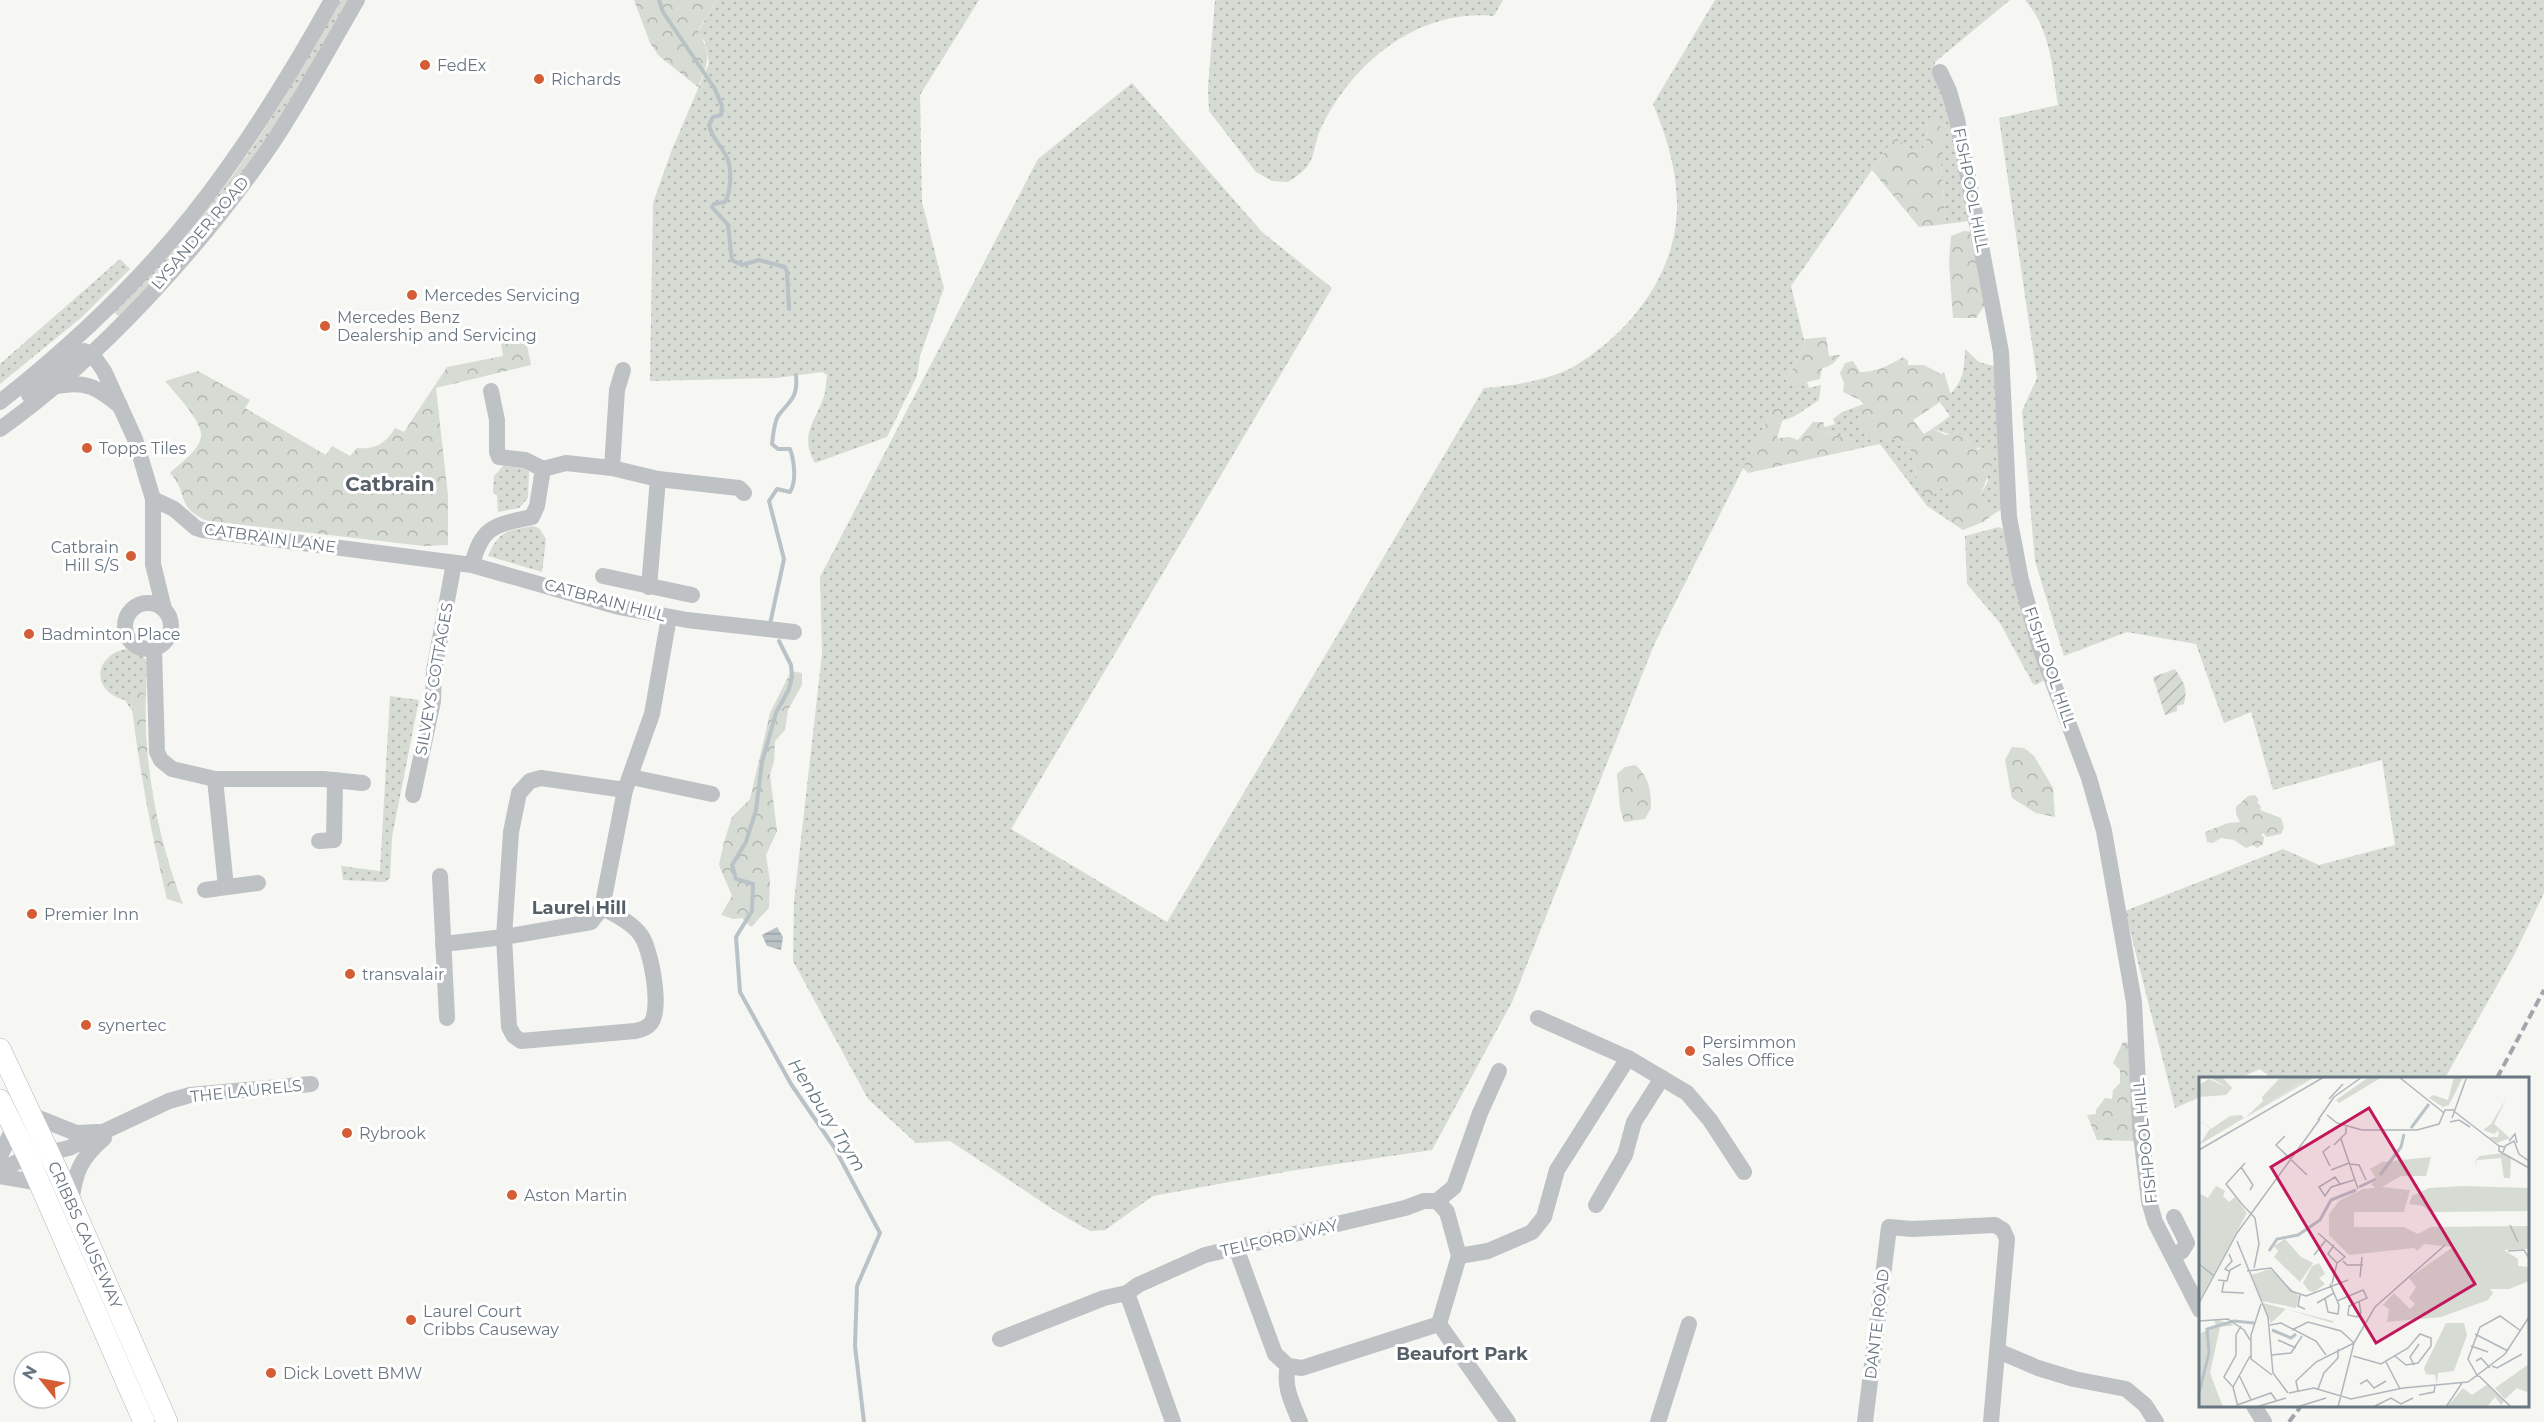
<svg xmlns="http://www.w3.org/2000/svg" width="2544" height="1422" font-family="Montserrat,sans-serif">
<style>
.grass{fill:url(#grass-dots)}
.forest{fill:url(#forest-crowns)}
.garden{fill:url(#garden-furrows)}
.water{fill:url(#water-rules)}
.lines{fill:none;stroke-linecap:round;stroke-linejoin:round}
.stream{stroke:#b9c2c7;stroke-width:4}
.major-casing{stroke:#b2b6b9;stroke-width:22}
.minor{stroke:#bec2c5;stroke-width:16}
.major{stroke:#fff;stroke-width:21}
.rail{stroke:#a0a6ab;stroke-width:4;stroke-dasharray:9 4.5;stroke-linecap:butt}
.poi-dot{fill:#d45d36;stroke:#fff;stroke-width:2}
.labels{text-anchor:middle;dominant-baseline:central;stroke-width:6;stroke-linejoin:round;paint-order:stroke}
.poi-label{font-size:16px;fill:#687682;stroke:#fff;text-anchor:start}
.street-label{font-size:16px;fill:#687682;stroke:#fff}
.neighbourhood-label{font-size:18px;font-weight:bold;fill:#555f67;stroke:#fff}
.water-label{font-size:18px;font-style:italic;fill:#63777e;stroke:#fff}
.quarter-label{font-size:20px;font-weight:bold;fill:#555f67;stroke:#fff}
.inset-river{fill:none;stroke:#b9c2c7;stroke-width:3}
.inset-road{fill:none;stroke:#b0b7bc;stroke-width:1.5}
.view{fill:#c2185b;fill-opacity:0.15;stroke:#c2185b;stroke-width:3}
.inset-edge{fill:none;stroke:#687682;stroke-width:3}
</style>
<defs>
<pattern id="grass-dots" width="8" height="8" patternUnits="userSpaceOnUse" patternTransform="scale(1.5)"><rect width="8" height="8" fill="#d6dbd3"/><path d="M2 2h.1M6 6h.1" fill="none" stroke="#b1b6b1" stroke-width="1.8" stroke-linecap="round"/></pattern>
<pattern id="forest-crowns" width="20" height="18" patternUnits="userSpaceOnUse" patternTransform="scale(1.5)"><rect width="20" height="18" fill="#d6dbd3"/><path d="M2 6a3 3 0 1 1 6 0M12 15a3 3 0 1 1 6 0" fill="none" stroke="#b1b6b1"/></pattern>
<pattern id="garden-furrows" width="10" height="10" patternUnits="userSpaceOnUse" patternTransform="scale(1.5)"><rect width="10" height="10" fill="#d6dbd3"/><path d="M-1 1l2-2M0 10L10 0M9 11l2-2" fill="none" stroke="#b1b6b1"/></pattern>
<pattern id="water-rules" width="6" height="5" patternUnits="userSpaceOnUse" patternTransform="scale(1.5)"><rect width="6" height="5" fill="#b9c2c7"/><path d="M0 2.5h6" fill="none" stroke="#9aa2a7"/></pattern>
</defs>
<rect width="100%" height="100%" fill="#f6f6f3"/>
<g class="grass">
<path d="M341,0h7c-25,43 -49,88 -76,130 -44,68 -98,128 -153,187l-5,-5c35,-40 74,-79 107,-121 46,-60 82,-126 120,-191z"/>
<path d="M717,0h262l-59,95 2,107 22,86 -24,68 -3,20 -30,61 -72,26c-15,-27 -2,-38 8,-64 3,-7 3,-16 4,-24l-5,-3 -45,6 -127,3 3,-178 18,-51 38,-89 -4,-21 -7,-10z"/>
<path d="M1215,0h288l-9,16c-74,-7 -137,43 -170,106 -16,29 -2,40 -36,60l-16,-1 -16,-9 -47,-61 -1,-23z"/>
<path d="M1715,0h295l-75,62 -1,17 4,-3 13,46 19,99 -24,3 -5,-60 -3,-1 5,-18v-15l-12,-13 -5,4 2,15 -5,13 -10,3 -18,-15 -104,149 14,58 -19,38 15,-3 6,3 2,6 12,-3 -2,15c-13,8 -23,18 -39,21l-7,-12 -119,236 -142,357 -80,148 -142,21 -137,25 -48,34 -15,1 -33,-19 -107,-71 -34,2 -48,-44 -75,-138 1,-60 28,-247 -2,-77 218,-418 94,-76 130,149 70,56 -321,541 156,93 317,-534c27,-2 66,-8 89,-21 58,-34 106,-96 104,-166 -1,-34 -11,-66 -24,-97z"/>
<path d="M2025,0h519v893l-31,64 -68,121h-174l-11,-9 -20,9h-40v19l-25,11 -50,-197 158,-62 36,16 76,-20 -13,-85 -109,30 -22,-78 -27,11 -28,-79 -69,-12 -63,24 -29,-95 -13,-150 15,-33 -38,-260 59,-13c-6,-38 -7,-75 -33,-105z"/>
<path d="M120,259l10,10 -48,48 -82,67v-20z"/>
<path d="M1965,349l14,13 18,5 7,141 -10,6 -13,-20 7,-13 -8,-34 -6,3 -7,-11 -35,-10 18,-13 -10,-14c21,-13 25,-30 25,-53z"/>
<path d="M1864,404l33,35 13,7c7,24 0,35 26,47l5,-5 9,2 -2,30 -21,-14 -47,-62 -19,4 -9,-8 -29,-8 -1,-4 13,-4 -2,-5 9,-7z"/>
<path d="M504,465l16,1 9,6 -1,26 -9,10 -21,4 -1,-17 -4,-2 1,-17z"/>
<path d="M533,526l6,2 7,11 -4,33 -54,-16c11,-26 19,-25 45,-30z"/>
<path d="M1999,527l4,2 43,150 -10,6 -3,-1 -33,-61 -33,-39 -2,-48z"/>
<path d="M126,649l13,3 8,9 -1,33 -6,-2 -9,9 1,10 -7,-11c-34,-8 -32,-45 1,-51z"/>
<path d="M390,696l29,4 -27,137 -2,41 -5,4 -42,-2 -2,-14 39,5z"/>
</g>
<g class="forest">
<path d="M634,0h83l-19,31c14,24 10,33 0,56l-39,-31 -9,-13z"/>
<path d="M1931,116l12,13v16l-4,17 2,2 5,60 -27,3 -47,-57 23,-33 18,15 10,-3 5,-13 -2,-15z"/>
<path d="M1964,231l10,1 13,70 -11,16h-23l-4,-55 2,-27z"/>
<path d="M500,335l25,1 6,29 -95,23 12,108v49l-24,1 -216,-25c-33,-13 -19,-28 -38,-48 10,-10 28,-21 31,-36 3,-14 -27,-45 -36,-56l33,-10 52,29 -5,8 81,47 6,-9 18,10 7,-8c18,2 29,-5 38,-20l9,4 43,-65 56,-11z"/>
<path d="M1826,337l3,19 11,-1c-4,7 -10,12 -18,13l-2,11 -13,3 -6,-3 -3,7 -12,-4 19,-38 -1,-5z"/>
<path d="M1903,357l5,4v4h16l17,9 3,-2 7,23 -38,25 11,14 8,-5 14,6 10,-3 11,7 7,11 17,-4 2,16 -12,32 13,20 -11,8 -20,8 -15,-10 1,-30 -8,-2 -11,11 -6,-4 -9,-24 -5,-25 -13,-7 -29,-3 -12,-15 9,-15 -5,-6 -17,-8 1,-9 -4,-10 5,-10 8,-2 7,11h3c15,-1 27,-7 40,-15z"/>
<path d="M1786,408l-9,30 12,-1 9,3 15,-18h10l2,6h-3l1,4 29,8 9,8 -113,25 -5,-5 30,-59z"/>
<path d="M791,671l11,2v12l-14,25 -3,20 -10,11 -1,20 -4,14 7,56 -11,24 4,26 -1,27 -18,19 -9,-9 -9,1 -12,-4 11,-19 -13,-31 5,-23 8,-25 18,-18 20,-86z"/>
<path d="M140,692l6,2c-3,69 12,146 37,210l-16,-5c-16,-66 -28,-131 -36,-198l3,-6z"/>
<path d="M2012,747l12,1 10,8 19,32 2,29 -19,-4 -24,-15 -7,-38z"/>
<path d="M1635,765c14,11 16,26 16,43l-6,11 -21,3 -4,-14 -3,-34 8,-7z"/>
<path d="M2255,795l4,5 -2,2 4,5 -1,3 21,8 3,10 -3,6 -14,3 -4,-4 -2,2 3,2 -1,7 -6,4 -4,-3 -7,3 -12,-8 -13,-2 -8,5 -6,-1 -2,-10 23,-9 12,-1 -4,-8v-7l12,-11z"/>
<path d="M2123,1042l8,1 5,98 -39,-1 -10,-25 9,-1v-4l9,-12 7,1 1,-9 7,-7v-13l-7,-7z"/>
</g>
<path class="garden" d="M2175,669c9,14 13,19 9,35l-7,2v5l-12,4 -12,-38z"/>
<path class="water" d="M777,927l6,10 -2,13 -14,-4 -5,-11z"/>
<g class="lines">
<g class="stream">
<path d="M659,0l4,12 52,77 7,17 -1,9 -8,2 -4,8c6,24 24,24 21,58 -1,7 -1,13 -5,19l-11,2 -2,3 16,18 4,35 10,5 17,-5 26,7 2,5 2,37"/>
<path d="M770,624l14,-65 -15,-58 8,-12 13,3c7,-11 4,-32 0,-43h-12l-6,-5c1,-8 2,-21 6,-28 12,-16 20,-17 18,-41"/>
<path d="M779,641l12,24 1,12 -3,12 -13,24 -14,49 -6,48 -10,32 -14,23 4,14 17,5 -1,27 -16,26 4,55 51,92 43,63 46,86 -23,53 -2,60 9,76"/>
</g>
<g class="major-casing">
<g id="major">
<path d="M0,1049l56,119 111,254"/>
<path d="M0,1100l28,57 116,265"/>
</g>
</g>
<g class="minor">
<path d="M1940,72l9,19 8,28 44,233 8,165 12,63 18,65 50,133 15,53 30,171 6,125 9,74 6,21 45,88"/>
<path d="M58,386c28,-6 40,2 62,20"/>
<path d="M491,391l6,29v32l2,5 26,3 18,9"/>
<path d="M29,395l46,-41 9,-3 8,3 12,17 31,68 18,60v65l11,45"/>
<path d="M0,402c70,-55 137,-118 193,-188 52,-66 98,-140 139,-214"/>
<path d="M0,429c101,-72 198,-179 269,-281 32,-47 59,-99 88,-148"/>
<path d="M612,468l5,-78 6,-20"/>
<path d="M153,499l21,10 22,19 6,2 270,35 147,42 68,13 107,12"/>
<path d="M472,565c10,-39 22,-40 60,-48l5,-11 6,-37 23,-6 46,5 46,11 81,9 5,5"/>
<path d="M603,576l89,19"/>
<path d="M649,587l9,-108"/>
<circle cx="148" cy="626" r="23"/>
<path d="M154,649l3,103 4,8 11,9 43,10h108l40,4"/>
<path d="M631,777l81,17"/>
<path d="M215,779l11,108"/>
<path d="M413,795l20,-94 1,-30 20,-108"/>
<path d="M319,841l15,-1 1,-60"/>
<path d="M440,876l7,142"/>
<path d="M205,890l53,-7"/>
<path d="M602,908c13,6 29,14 38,26 11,13 22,74 11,89 -4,5 -10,7 -16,8l-114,10 -7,-5 -5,-9 -5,-90 7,-105 8,-39 11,-12 11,-3 84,12"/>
<path d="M443,944l61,-7 87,-15 11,-14 23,-118 27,-76 17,-97"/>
<path d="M1538,1018l90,40 59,35 23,27 34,52"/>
<path d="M31,1115l45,18 22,-1"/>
<path d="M0,1156l13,-27"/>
<path d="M0,1170l28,-13 41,-9 100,-47 21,-6 121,-11"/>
<path d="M0,1176l39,7"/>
<path d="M1437,1201l17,-14 26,-74 19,-42"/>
<path d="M71,1203c4,-31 9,-44 33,-65"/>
<path d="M1596,1205l29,-50 9,-33 28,-44"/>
<path d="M1236,1248l39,106 13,12 14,2 137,-44"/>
<path d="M1459,1256l29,-5 44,-19 12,-15 13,-47 71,-112"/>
<path d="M2173,1257l9,-6 5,-8 -13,-26"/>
<path d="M1127,1293l46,129"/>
<path d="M1439,1324l69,98"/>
<path d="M1000,1339l104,-41 23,-5 11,-8 67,-30 200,-47 19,-7h13l10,11 12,44 -20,68"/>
<path d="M1998,1351l40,17 36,11 52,10 19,16 11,17"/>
<path d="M1288,1366c-5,20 4,37 12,56"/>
<path d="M2254,1406l10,16"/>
<path d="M1658,1422l31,-98"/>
<path d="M1865,1422l24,-195 23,2 83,-4 8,5 4,9 -16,183"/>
</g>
<use href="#major" class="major"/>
<g class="rail">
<path d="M2497,1078l47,-88"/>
<path d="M2289,1422l12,-16"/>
</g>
</g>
<g class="poi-dot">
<circle cx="425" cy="65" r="6"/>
<circle cx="539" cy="79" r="6"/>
<circle cx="412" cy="295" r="6"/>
<circle cx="325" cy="326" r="6"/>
<circle cx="87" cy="448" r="6"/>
<circle cx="131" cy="556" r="6"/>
<circle cx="29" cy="634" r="6"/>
<circle cx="32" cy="914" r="6"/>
<circle cx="350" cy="974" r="6"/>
<circle cx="86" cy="1025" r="6"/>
<circle cx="1690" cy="1051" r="6"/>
<circle cx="347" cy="1133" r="6"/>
<circle cx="512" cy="1195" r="6"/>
<circle cx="411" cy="1320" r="6"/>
<circle cx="271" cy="1373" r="6"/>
</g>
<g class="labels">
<g class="poi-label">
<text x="437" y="65">FedEx</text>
<text x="551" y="79">Richards</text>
<text x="424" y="295">Mercedes Servicing</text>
<text x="337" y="317">Mercedes Benz<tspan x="337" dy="18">Dealership and Servicing</tspan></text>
<text x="99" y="448">Topps Tiles</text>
<text x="119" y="547" text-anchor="end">Catbrain<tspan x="119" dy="18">Hill S/S</tspan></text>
<text x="41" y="634">Badminton Place</text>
<text x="44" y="914">Premier Inn</text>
<text x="362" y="974">transvalair</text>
<text x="98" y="1025">synertec</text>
<text x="1702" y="1042">Persimmon<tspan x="1702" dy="18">Sales Office</tspan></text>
<text x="359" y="1133">Rybrook</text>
<text x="524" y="1195">Aston Martin</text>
<text x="423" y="1311">Laurel Court<tspan x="423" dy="18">Cribbs Causeway</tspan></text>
<text x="283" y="1373">Dick Lovett BMW</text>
</g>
<g class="street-label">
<text transform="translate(1971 190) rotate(79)">FISHPOOL HILL</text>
<text transform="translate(200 233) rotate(-50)">LYSANDER ROAD</text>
<text transform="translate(270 538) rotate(8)">CATBRAIN LANE</text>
<text transform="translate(605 600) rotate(15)">CATBRAIN HILL</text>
<text transform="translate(2050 667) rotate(71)">FISHPOOL HILL</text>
<text transform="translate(434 679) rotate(-80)">SILVEYS COTTAGES</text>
<text transform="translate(246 1091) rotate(-6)">THE LAURELS</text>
<text transform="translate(2145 1141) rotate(-96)">FISHPOOL HILL</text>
<text transform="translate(85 1235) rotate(66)">CRIBBS CAUSEWAY</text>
<text transform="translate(1279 1238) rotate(-13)">TELFORD WAY</text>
<text transform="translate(1877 1324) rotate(-83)">DANTE ROAD</text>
</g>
<g class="neighbourhood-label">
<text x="579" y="908">Laurel Hill</text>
<text x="1462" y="1354">Beaufort Park</text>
</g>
<g class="water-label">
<text transform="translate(827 1115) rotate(58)">Henbury Trym</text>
</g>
<g class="quarter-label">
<text x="390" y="484">Catbrain</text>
</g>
</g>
<g transform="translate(2199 1077)">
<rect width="330" height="330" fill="#f6f6f3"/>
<path d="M98,0l3,6 -4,3 -28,17 -5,-2 -1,-4 17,-18zM255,0l8,2 -13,26 -6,2 -14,-9 4,-3 15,5zM307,22l-12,25 16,14 -13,5 -8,-6h9l1,-7 -5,4 -11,-4 8,-6zM304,76l8,5 -1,20h-6l-3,-20 -24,2 -2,7 1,-7 4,-4zM232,80l-5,19h-25l-19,11 28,3 -6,22h-50v15h50l14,7 13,-7 98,-1v23l-25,1 14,9v7l11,1v14l-20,8h-19l3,4 -5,7 -47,17 -54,5 2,-13 -6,-4 11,-12 16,16 5,-5 -6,-6 7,-11 -7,-9 44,-31 -29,-3 -7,7 -3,-3 -65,7 -20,-20v-21l11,-14 23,-11 12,-1 -4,-4 6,-4 -7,-11 12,-7zM17,109l9,5 -2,5 6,6 6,-5 12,16 -48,88v-108l9,5zM264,109l66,2v23l-99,1 -7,-6 -14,-2 3,-8 17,-8zM86,162l16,18 12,6 -13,19 -26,-25 4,-6 -4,-5zM120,186l6,11 -6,4 6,6 -11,8 -5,-1 -6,-8 9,-17zM71,192l29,27 -3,12 -34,-7 -10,-26zM64,226l70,18v2l-47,-14 -15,14zM15,242l21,6 -15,2 -10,46 13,34h-24v-73l17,-8zM247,246h18l3,12 -13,36 -16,2 -1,11 -2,-9 -9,-1 -2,-6zM330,287v29l-12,-5 -12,11 -10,-11zM289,307l16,17 -3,4 -6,-8 -8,10h-40l16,-19 9,7z" fill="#d6dbd3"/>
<path d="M10,0h13l10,11 -6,7 -27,2v-12l10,-6 21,10zM98,0h18l-69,40 17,-16 5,2 32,-19zM170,0h13l-43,26 -3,-3zM42,38l3,3 -45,27 11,-16 -9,-9 10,9 19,-13z" fill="#d6dbd3"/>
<path d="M6,123l10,6 -11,16 -5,-3v-11zM27 140a8 8 0 1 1 16 0a8 8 0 1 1-16 0ZM0 151a9 9 0 1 1 18 0a9 9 0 1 1-18 0ZM14 160a9 9 0 1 1 18 0a9 9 0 1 1-18 0ZM0,167l17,12 -6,9 -11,-7z" fill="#d6dbd3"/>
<path class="inset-river" d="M212,51l18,-24M181,98l21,-28 3,-13M160,110l17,-8M70,174l8,-12 21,-4 22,-15 11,-20 25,-10M73,253l19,8 5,-4M0,316l10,-40 -2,-24 27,-8 20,2"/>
<path class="inset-road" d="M200,0l45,36M130,22l14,-15M256,35l44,34M128,38l10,8 25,7h55l22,-6 6,-14h9M253,41l14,-39M119,43l16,-23 28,-20M251,45l9,-2 11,7M86,59l-9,9 31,30M142,62l17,50M310,64l6,-7 2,9M135,68l12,-12v-6M306,69l9,-5 5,13 10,7M0,73l125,-73M304,75l2,-5 -6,-1v5l30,17M150,87l10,1 7,15M131,89l-7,-14 7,-6M42,90l12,18 -3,5M132,93l18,-7M132,110l-6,9 -6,-9 16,-10 5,7M132,110l23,-7M41,125l15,16 4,26 -5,24M42,126l-15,-19 19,-21M311,148l8,17M119,156l27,24 -8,6M38,164l31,76 5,56 15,20M135,168l-6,9 9,9M309,174l16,-1 5,8M115,178l12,-15M144,184l4,4h16M0,187l15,12M30,194l-4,-2 7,-8 -3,-7M48,194l24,-3 20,23 15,5 42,-16M161,200l2,-20M19,203l9,1 3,-11 11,-6M25,204l-2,11 22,1M133,207l5,-21M101,218l-2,11 7,3M126,221l3,14 10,2 1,-9 -9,-21M138,224l26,-11 4,8 -18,8 -1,9 9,2 4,-4 -2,-11M0,226l38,-70 83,-114M118,226l17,-10M62,227l-10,31v24l21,16M0,244l29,-2 16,11 6,10M71,248l11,-2 35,18 10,14M93,253l16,-8 33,9 13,12M276,257l33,17M79,263l18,8M155,266l21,-36 70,-62M272,269l17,6M73,278l19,-2 11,-17M154,279l28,8 27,-16 12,-14 11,4v8l-13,17 -12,2 -11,-9M277,284l5,-3 9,10M187,285l14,27M215,288l-4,-8 9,-13M293,289l5,2 25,-14M40,298l12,25M280,299l32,31M279,300l-10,-18 12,-32 20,-11 21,15M161,307l7,-4 7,8 12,-7M34,310l-9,-10 12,-22v-20l5,-9M119,312l6,-16 14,-15v-9M99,314l-2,-10 20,-19 38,-19M90,316l25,-5 37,11 52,-11 65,-6 37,-28 24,-37M220,318l15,-3 1,-6M38,328l34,-12 5,7M39,330l-5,-20 17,-31M57,330l30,-9M98,330l29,-9M139,330l16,-64M174,330l18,-9 10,6 12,-6M247,330l16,-24"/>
<path class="view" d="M170,31l106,176 -99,59 -105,-176z"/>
<rect width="330" height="330" class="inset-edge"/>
</g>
<g transform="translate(42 1380) rotate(301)"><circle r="28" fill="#ffffff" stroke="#c3c8cd" stroke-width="1.5"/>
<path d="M0-4.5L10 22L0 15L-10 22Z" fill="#d45d36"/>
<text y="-9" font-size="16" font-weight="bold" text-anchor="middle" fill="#687682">N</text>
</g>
</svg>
